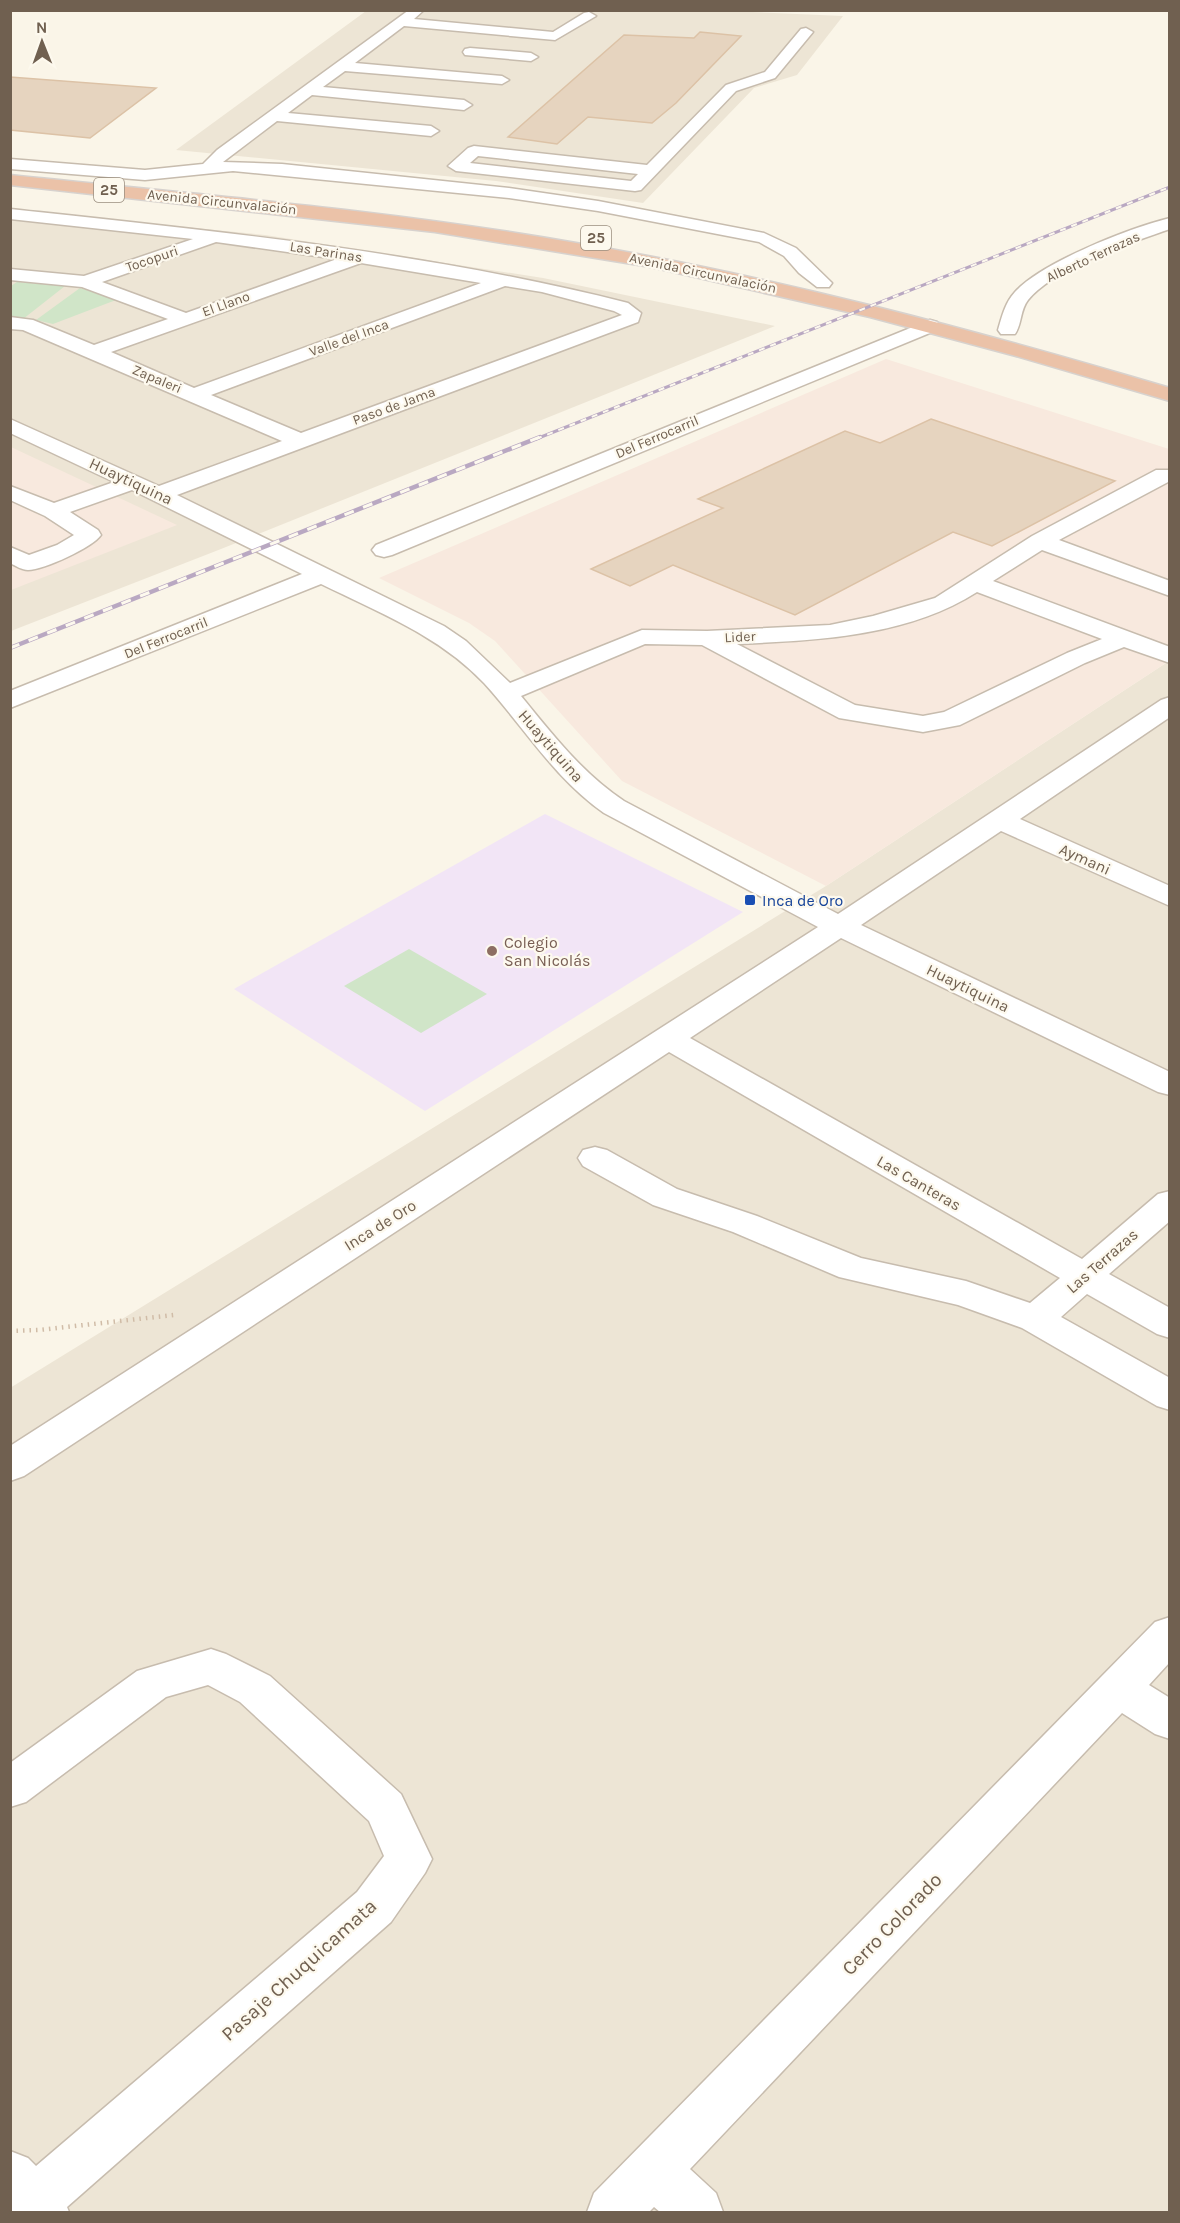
<svg xmlns="http://www.w3.org/2000/svg" width="1180" height="2223" font-family="Karla,sans-serif">
<style>
.residential{fill:#ede5d5}
.commercial{fill:#f8e9de}
.education{fill:#f2e5f6}
.green{fill:#d0e5c8}
.building{fill:#e6d4bf;stroke:#dcc2a6;stroke-width:1.5}
.lines{fill:none;stroke-linecap:round;stroke-linejoin:round}
.minor-casing{stroke:#c7bcae;stroke-width:3}
.highway-casing{stroke:#d7d2ce;stroke-width:3}
.path{stroke:#d0bca7;stroke-width:4.5;stroke-dasharray:1.5 5;stroke-linecap:butt}
.minor{fill:#fff;fill-rule:evenodd}
.highway{fill:#ebc2a8;fill-rule:evenodd}
.rail-far1-casing{stroke:#b9a8c2;stroke-width:3}
.rail-casing{stroke:#b9a8c2;stroke-width:4.5}
.rail-far1{stroke:#fdf9ee;stroke-width:2;stroke-dasharray:6;stroke-linecap:butt}
.rail{stroke:#fdf9ee;stroke-width:3;stroke-dasharray:10;stroke-linecap:butt}
.transit-dot{fill:#1a4fb4;stroke:#fdf9ee;stroke-width:2}
.education-dot{fill:#8d6e63;stroke:#fdf9ee;stroke-width:2}
.labels{text-anchor:middle;dominant-baseline:central;stroke-width:4.5;stroke-linejoin:round;paint-order:stroke}
.far-street-label{font-size:14px;fill:#706050;stroke:#fdf9ee}
.shield{fill:#fdf9ee;stroke:#9a8e7f;stroke-width:1.5}
.shield-label{font-size:15px;font-weight:bold;fill:#706050}
.street-label{font-size:16px;fill:#706050;stroke:#fdf9ee}
.transit-label{font-size:16px;fill:#164399;stroke:#fdf9ee;text-anchor:start}
.education-label{font-size:16px;fill:#785e54;stroke:#fdf9ee;text-anchor:start}
.near-street-label{font-size:20px;fill:#706050;stroke:#fdf9ee}
</style>
<rect width="100%" height="100%" fill="#faf5e8"/>
<g class="residential">
<path d="M706,10l137,6 -46,59 -43,13 -111,115 -147,-22 -320,-31 190,-139z"/>
<path d="M11,210l254,25 278,43 232,48 -554,223 -210,82z"/>
<path d="M1169,661v1551h-1158l-1,-824 816,-502z"/>
</g>
<g class="commercial">
<path d="M886,359l283,90v212l-343,225 -204,-105 -127,-140 -26,-18 -90,-45z"/>
<path d="M11,447l166,78 -166,65z"/>
</g>
<path class="education" d="M545,814l198,98 -318,199 -191,-122z"/>
<g class="green">
<path d="M17,282l48,4 -42,33 -12,-1v-32z"/>
<path d="M80,288l36,12 -63,24 -17,-4z"/>
<path d="M409,949l78,45 -66,39 -77,-47z"/>
</g>
<g class="building">
<path d="M700,32l41,4 -65,67 -24,20 -64,-6 -31,27 -49,-7 116,-102 70,3z"/>
<path d="M10,77l146,11 -66,50 -80,-8z"/>
<path d="M931,419l184,62 -123,65 -39,-14 -158,83 -122,-50 -43,21 -39,-17 132,-61 -25,-9 147,-68 35,12z"/>
</g>
<g class="lines">
<g class="minor-casing">
<g id="minor">
<path d="M409,10h15l-10,9 139,13 31,-19 5,-1 7,4 -41,24 -151,-14 -49,37 147,13 7,4 -7,4 -157,-13 -22,16 141,13 8,5 -8,5 -152,-15 -24,18 143,13 8,5 -8,5 -154,-15 -54,41 59,2 227,24 89,13 166,32 32,15 36,35 -3,4h-12l-18,-14 -15,-17 -25,-14 -161,-31 -89,-13 -276,-27 -88,9 -135,-11v-10l135,11 58,-6 14,-14z"/>
<path d="M806,28l7,4 -38,46 -39,13 -95,99 -6,1 -179,-20 -8,-5 20,-18 6,-2 173,19 79,-80 39,-13 36,-43zM478,156l160,18 -7,7 -161,-18z"/>
<path d="M470,48l61,5 7,4 -7,4 -66,-6 -2,-3 2,-3z"/>
<path d="M10,209c206,22 417,43 618,94l13,10 -3,9 -461,173 267,131 22,15 44,42 132,-53 65,1 123,-6 43,-9 62,-18 97,-62 124,-66h14v11l-111,59 111,41v15l-128,-46 -49,31 177,66v16l-46,-16 -39,16 -125,62 -37,7 -84,-14 -137,-73 -57,-1 -124,52c32,39 61,77 103,105l214,113 323,-214 9,-3v20l-150,102 150,67v20l-169,-75 -140,94 309,147v23l-12,-3 -317,-154 -151,100 392,221 76,-65 12,-3v30l-61,53 61,34v30l-13,-4 -70,-40 -26,23 109,61v32l-13,-4 -135,-78 -64,-23 -119,-28 -106,-45 -80,-27 -70,-39 -5,-8 5,-8 12,-3 12,3 70,39 80,27 104,42 105,23 64,22 30,-25 -391,-226 -645,424 -14,5v-35l808,-519 -214,-114c-51,-36 -79,-85 -120,-130 -44,-47 -106,-71 -163,-99l-311,124v-17l292,-117 -170,-84 -62,22 28,18 3,5c-8,12 -57,35 -73,35 -6,0 -12,-4 -18,-7v-16l19,8 28,-10 17,-10 -29,-19 -35,-16v-14l44,17 60,-21 -104,-49v-14l149,67 123,-45 -259,-111 -13,-1v-12l23,3 61,25 74,-26 -86,-32 -72,-7v-11l74,7 109,-37 -183,-20zM216,242l121,17 -151,54 -84,-31zM361,263l120,20 -287,105 -83,-36zM505,286l37,6 72,19 8,4 -321,118 -90,-38zM977,592l125,47 -35,14 -123,59 -21,4 -68,-11 -118,-61c82,-4 169,-7 240,-52z"/>
<path d="M1170,218v11c-40,14 -116,39 -142,71 -8,10 -6,24 -13,34h-14l-3,-4c4,-14 7,-27 17,-38 27,-30 115,-64 155,-74z"/>
<path d="M930,320l7,2 3,4 -3,4 -545,225 -8,2 -8,-2 -4,-5 4,-5z"/>
<path d="M1170,1617v45l-21,23 21,13v41l-15,-5 -33,-21 -432,456 26,24 7,19h-63l-6,-5 -5,5h-62l7,-19 561,-571z"/>
<path d="M211,1649l15,5 44,22 131,118 31,65 -7,14 -34,49 -324,285 2,5h-59v-61l18,7 8,8 321,-274 27,-36 -15,-35 -129,-119 -32,-17 -42,12 -140,105 -16,5v-44l127,-92z"/>
</g>
</g>
<g class="highway-casing">
<path id="highway" d="M10,175c189,20 379,35 566,68 201,34 398,87 594,145v13l-154,-45 -146,-39 -219,-50 -216,-35 -425,-47z"/>
</g>
<path class="path" d="M10,1331l29,-1 135,-15"/>
<use href="#minor" class="minor"/>
<use href="#highway" class="highway"/>
<g class="rail-far1-casing">
<path id="rail-far1" d="M536,439l634,-252"/>
</g>
<g class="rail-casing">
<path id="rail" d="M10,648l530,-211"/>
</g>
<use href="#rail-far1" class="rail-far1"/>
<use href="#rail" class="rail"/>
</g>
<rect class="transit-dot" x="744" y="894" width="12" height="12" rx="3"/>
<circle class="education-dot" cx="492" cy="951" r="6"/>
<g class="labels">
<g class="far-street-label">
<text transform="translate(222 202) rotate(6)">Avenida Circunvalación</text>
<text transform="translate(326 252) rotate(9)">Las Parinas</text>
<text transform="translate(1093 257) rotate(-25)">Alberto Terrazas</text>
<text transform="translate(152 259) rotate(-19)">Tocopuri</text>
<text transform="translate(703 273) rotate(12)">Avenida Circunvalación</text>
<text transform="translate(226 304) rotate(-20)">El Llano</text>
<text transform="translate(349 338) rotate(-20)">Valle del Inca</text>
<text transform="translate(157 379) rotate(23)">Zapaleri</text>
<text transform="translate(394 406) rotate(-20)">Paso de Jama</text>
<text transform="translate(657 437) rotate(-23)">Del Ferrocarril</text>
<text transform="translate(740 637) rotate(-3)">Lider</text>
<text transform="translate(166 638) rotate(-22)">Del Ferrocarril</text>
</g>
<g class="shield">
<rect x="94" y="178" width="30" height="24" rx="4.5"/>
<rect x="581" y="226" width="30" height="24" rx="4.5"/>
</g>
<g class="shield-label">
<text x="109" y="190">25</text>
<text x="596" y="238">25</text>
</g>
<g class="street-label">
<text transform="translate(131 481) rotate(25)">Huaytiquina</text>
<text transform="translate(551 746) rotate(49)">Huaytiquina</text>
<text transform="translate(1085 859) rotate(24)">Aymani</text>
<text transform="translate(968 988) rotate(26)">Huaytiquina</text>
<text transform="translate(919 1183) rotate(30)">Las Canteras</text>
<text transform="translate(380 1225) rotate(-32)">Inca de Oro</text>
<text transform="translate(1102 1261) rotate(-41)">Las Terrazas</text>
</g>
<g class="transit-label">
<text x="762" y="900">Inca de Oro</text>
</g>
<g class="education-label">
<text x="504" y="942">Colegio<tspan x="504" dy="18">San Nicolás</tspan></text>
</g>
<g class="near-street-label">
<text transform="translate(892 1924) rotate(-46)">Cerro Colorado</text>
<text transform="translate(299 1970) rotate(-42)">Pasaje Chuquicamata</text>
</g>
</g>
<rect width="1180" height="2223" fill="none" stroke="#706050" stroke-width="24"/>
<g transform="translate(42 42) rotate(359)" stroke="#fdf9ee" stroke-width="4.5" paint-order="stroke">
<path d="M0-4.5L10 22L0 15L-10 22Z" fill="#706050"/>
<text y="-9" font-size="16" font-weight="bold" text-anchor="middle" fill="#706050">N</text>
</g>
</svg>
